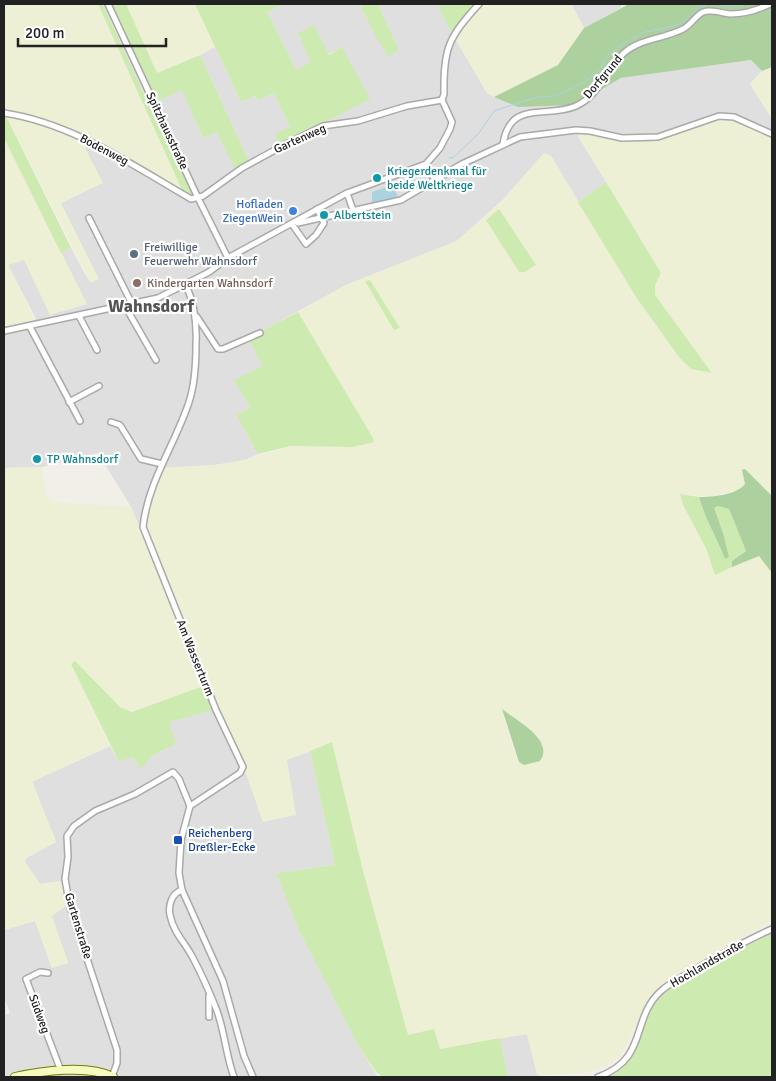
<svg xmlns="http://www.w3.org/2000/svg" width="776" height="1081" font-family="Signika,sans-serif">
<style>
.residential{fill:#e0dfdf}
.farmland{fill:#eef0d5;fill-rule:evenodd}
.grass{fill:#cdebb0}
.forest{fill:#add19e}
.parking{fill:#e2e2e2}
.water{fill:#aad3df}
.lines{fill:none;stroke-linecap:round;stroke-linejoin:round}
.stream{stroke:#aad3df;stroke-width:1}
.street-casing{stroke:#a9a9a9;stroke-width:8}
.secondary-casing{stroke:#707d05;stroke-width:10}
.street{stroke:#fff;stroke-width:5}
.secondary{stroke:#f7fabf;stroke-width:8}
.culture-dot{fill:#0f9aa8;stroke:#fff;stroke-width:2}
.shop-dot{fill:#3f7fe0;stroke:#fff;stroke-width:2}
.service-dot{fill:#5c6f8a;stroke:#fff;stroke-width:2}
.education-dot{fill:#8d6e63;stroke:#fff;stroke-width:2}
.transit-dot{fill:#1a4fb4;stroke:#fff;stroke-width:2}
.labels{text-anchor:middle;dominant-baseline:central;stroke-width:4.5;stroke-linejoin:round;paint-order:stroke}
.street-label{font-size:12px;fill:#222;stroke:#fff}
.culture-label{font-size:12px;fill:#0d838f;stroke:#fff;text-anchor:start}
.shop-label{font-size:12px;fill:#366cbe;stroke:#fff;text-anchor:end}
.service-label{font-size:12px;fill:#4e5e75;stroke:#fff;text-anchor:start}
.education-label{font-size:12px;fill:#785e54;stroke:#fff;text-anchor:start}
.transit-label{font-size:12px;fill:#164399;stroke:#fff;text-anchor:start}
.district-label{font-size:18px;font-weight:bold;fill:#555;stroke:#fff}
</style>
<rect width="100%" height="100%" fill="#f2efe9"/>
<g class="residential">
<path d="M284,4h76l12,26 27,20 -21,-46h59l50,89 7,4 81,8 46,-27 130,-18 11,11 -12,13 22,35v17l-1,2 -34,-19 -28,-1 -60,24 -30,-2 -35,-9 -6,5 28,46 -28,20 -27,-46 -94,85 -111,44 -97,53 14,28 -13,41 -14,8 22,39 -13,6 -30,5 -55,3 -17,59 -5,-4 -7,-16 -33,-54 -56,14 -38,1v-141l32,-8 -28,-54 17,-6 61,44 -25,-50 10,-5 19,35 -29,-80 24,-55 4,-9 63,-36 30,-14 21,49 14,-7 32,30 -49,-106 15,-8 26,55 14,-6 3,4 16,-7 16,34 -10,18 61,-97 -45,22 -29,-58z"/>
<path d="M571,4h49l2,3 -38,21z"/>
<path d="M216,710l26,61 4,2 17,49 24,-62 23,-9 25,114 -59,8 83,174 19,30h-374v-62l6,-2 -6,-16v-67l31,-9 17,47 16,-6 -17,-47 10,-34 -21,3 -15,-22 1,-4 30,-16 -24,-61 78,-35 9,16 14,-5 8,12 12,-14 23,-11 -8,-22z"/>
<path d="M527,1034l12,43h-31l-8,-39z"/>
</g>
<g class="farmland">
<path d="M4,4h94l83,180 2,8 -94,-53 -4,9 18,35 -42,20 38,76 -8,4 -87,-171z"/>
<path d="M126,4h69l20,43 -58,26z"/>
<path d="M481,4h90l13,24 -25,37 -65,32 -7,-4 -33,-56z"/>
<path d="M772,67v52l-22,-35 12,-13z"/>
<path d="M709,118l28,1 34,19 1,-2v360l-27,-27 -3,1 3,14 -4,5 -31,8 -30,-3 3,11 23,43 9,26 44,-18 13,17v349l-30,15 -82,49 -9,9 -31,62 -13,9 -23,7 -47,2 -10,-41 -87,15 -32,-14 -46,-168 -30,-125 -45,18 9,55 -33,7 -17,-49 -4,-2 -26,-61 -90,1 -55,-47 39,82 -78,36 24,60 -30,16 -1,4 15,22 21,-3 5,25 -14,10 16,47 -16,5 -17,-47 -31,9v-462l38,-1 4,26 6,9 79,5 7,16 5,4 17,-59 55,-3 30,-5 45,-14 63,1 20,-9 -75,-126 48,-27 111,-44 42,-37 45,-51 7,3 85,141 43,60 12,12 21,4 -57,-78v-10l6,-12 -83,-137 6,-5 35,9 30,2zM502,710h1l37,29 -26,13z"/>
<path d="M4,138l83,166 -37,11 -26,-55 -16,5 27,55 -31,7z"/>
</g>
<g class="grass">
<path d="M98,4h5l58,127 4,1 29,65 -11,-5z"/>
<path d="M112,4h14l31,69 43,-18 49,106 -14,8 -18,-37 -14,6 -21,-48 -25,11z"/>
<path d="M195,4h89l-17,8 29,58 15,-8 -13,-29 16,-8 15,30 13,-8 28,52 -90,46 -5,-11 15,-7 -16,-34 -16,7 -3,-4 -14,6z"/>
<path d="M360,4h18l21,46 -11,6 -16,-26z"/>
<path d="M437,4h40l-25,29z"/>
<path d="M4,112l67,136 -10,5 -57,-115z"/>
<path d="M606,182l55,91 -6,12v10l57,78 -21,-4 -12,-12 -43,-60 -58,-95z"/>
<path d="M499,209l37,56 -11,7h-6l-33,-52z"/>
<path d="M370,280l30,48 -6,2 -29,-49z"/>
<path d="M298,312l75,126 1,4 -21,5 -63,-1 -32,8 -22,-39 14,-8 -16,-27 29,-14 -15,-28z"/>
<path d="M680,494l19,3c6,22 18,41 26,62l4,-2 -5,-21 -11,-28 5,-2 11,3 17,42 -14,10v6l-17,8 -9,-27 -23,-43z"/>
<path d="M75,661l45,46 12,5 74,-27 10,25 -47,12 7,22 -23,11 -12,14 -8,-12 -14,5 -48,-98z"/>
<path d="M332,742l30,125 46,168 26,-6 6,20 60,-11 8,39h-125l-7,-5 -17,-25 -61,-119 -22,-55 59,-8 -25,-114z"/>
<path d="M772,932v145h-164c34,-14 30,-53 51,-78 19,-23 85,-53 113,-67z"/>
</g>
<g class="forest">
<path d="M629,4h143v63l-10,4 -11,-11 -130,18 -46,27 -57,2 -24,-10 64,-32 26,-37z"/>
<path d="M745,469l27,27v77l-13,-17 -27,11v-6l14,-10 -17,-42 -11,-3 -4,2 10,28 5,21 -4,2c-8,-21 -20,-40 -26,-62 14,0 37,-2 46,-13l-3,-14z"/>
<path d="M502,709c15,12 53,31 38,52l-16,4 -5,-3z"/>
</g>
<path class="parking" d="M103,4h3l59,128 -4,-1z"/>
<path class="water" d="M392,185l6,12 -26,6v-11z"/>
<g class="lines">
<g class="stream">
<path d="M718,4l8,2 28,-2"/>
<path d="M449,158l5,-1 25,-24 15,-22 43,-14 17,-1 28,-12 17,-14 8,-14 19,-14 19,-10 33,-7 11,-6 7,-9 11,-6"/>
</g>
<g class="street-casing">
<g id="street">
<path d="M108,4l90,194 30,60"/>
<path d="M442,100l2,-6c-1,-46 5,-57 35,-90"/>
<path d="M4,113c68,10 128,52 187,86l12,-3 39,-28 44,-24 37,-18 35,-5 49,-15 35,-6"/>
<path d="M503,144c7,-45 43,-25 73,-38 23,-10 30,-37 48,-53 17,-15 40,-14 59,-24 8,-4 13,-14 20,-17 9,-3 18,1 27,2 13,0 28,-4 40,-10"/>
<path d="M426,164l9,16"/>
<path d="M347,193l6,17"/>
<path d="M89,218l43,86"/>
<path d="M298,223l103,-23 61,-36 58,-27 56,-7 14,1 32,7 36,-1 61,-21 15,1 38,17"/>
<path d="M292,224l14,20 10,-9 8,-12 -7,-14"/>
<path d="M186,285c9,20 11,38 10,59 0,19 -1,40 -7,58 -14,43 -41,79 -46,125l73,183 27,57 -3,6 -50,33"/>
<path d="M125,306l31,54"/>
<path d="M79,316l18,34"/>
<path d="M197,317l21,32h5l37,-16"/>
<path d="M30,327l50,94"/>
<path d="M4,331l154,-33 51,-26 19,-14 119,-65 79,-29 14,-16 10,-19 2,-7 -10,-22"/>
<path d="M69,402l30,-16"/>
<path d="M111,422l9,3 21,34 21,5"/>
<path d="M182,890c-10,3 -14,15 -12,25 4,19 15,27 23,43 9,17 17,35 24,53 8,22 9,45 17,66"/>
<path d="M48,973l-8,-1 -14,7 35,92"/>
<path d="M209,996v21"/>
<path d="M112,1077l5,-14v-13l-47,-143 -5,-28 3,-22 -1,-21 7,-10 21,-15 40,-17 38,-22 6,7 11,27 -9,34 -2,33 3,17 41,91 21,75 9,21"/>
<path d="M598,1077c51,-18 32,-58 63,-86 10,-9 22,-14 33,-21 26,-15 51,-29 78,-41"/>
</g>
</g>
<g class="secondary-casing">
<path id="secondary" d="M15,1077c26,-6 73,-13 98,0"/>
</g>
<use href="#street" class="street"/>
<use href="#secondary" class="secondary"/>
</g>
<g class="culture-dot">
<circle cx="377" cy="178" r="5"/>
<circle cx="324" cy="215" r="5"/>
<circle cx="37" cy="459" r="5"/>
</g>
<circle class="shop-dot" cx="293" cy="211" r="5"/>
<circle class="service-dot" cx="134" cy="254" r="5"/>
<circle class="education-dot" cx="137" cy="283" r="5"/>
<rect class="transit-dot" x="173" y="835" width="10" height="10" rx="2.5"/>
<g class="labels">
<g class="street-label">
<text transform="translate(603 77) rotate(-50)">Dorfgrund</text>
<text transform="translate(167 131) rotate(65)">Spitzhausstraße</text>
<text transform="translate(300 139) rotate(-24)">Gartenweg</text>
<text transform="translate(104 150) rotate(28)">Bodenweg</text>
<text transform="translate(195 658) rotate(68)">Am Wasserturm</text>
<text transform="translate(78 926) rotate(73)">Gartenstraße</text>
<text transform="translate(707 964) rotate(-30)">Hochlandstraße</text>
<text transform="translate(39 1014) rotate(70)">Südweg</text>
</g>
<g class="culture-label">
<text x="387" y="171">Kriegerdenkmal für<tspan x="387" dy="14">beide Weltkriege</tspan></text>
<text x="334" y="215">Albertstein</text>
<text x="47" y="459">TP Wahnsdorf</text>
</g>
<g class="shop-label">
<text x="283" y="204">Hofladen<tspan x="283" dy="14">ZiegenWein</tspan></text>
</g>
<g class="service-label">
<text x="144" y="247">Freiwillige<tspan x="144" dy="14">Feuerwehr Wahnsdorf</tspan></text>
</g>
<g class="education-label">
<text x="147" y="283">Kindergarten Wahnsdorf</text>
</g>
<g class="transit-label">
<text x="188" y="833">Reichenberg<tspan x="188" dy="14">Dreßler-Ecke</tspan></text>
</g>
<g class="district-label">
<text x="151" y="306">Wahnsdorf</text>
</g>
</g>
<rect width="776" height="1081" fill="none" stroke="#222222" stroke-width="10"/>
<path d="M18 38v8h148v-8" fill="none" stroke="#222222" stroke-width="2.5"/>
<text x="25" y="38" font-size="15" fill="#222222" stroke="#ffffff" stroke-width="4" paint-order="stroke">200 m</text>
</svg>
